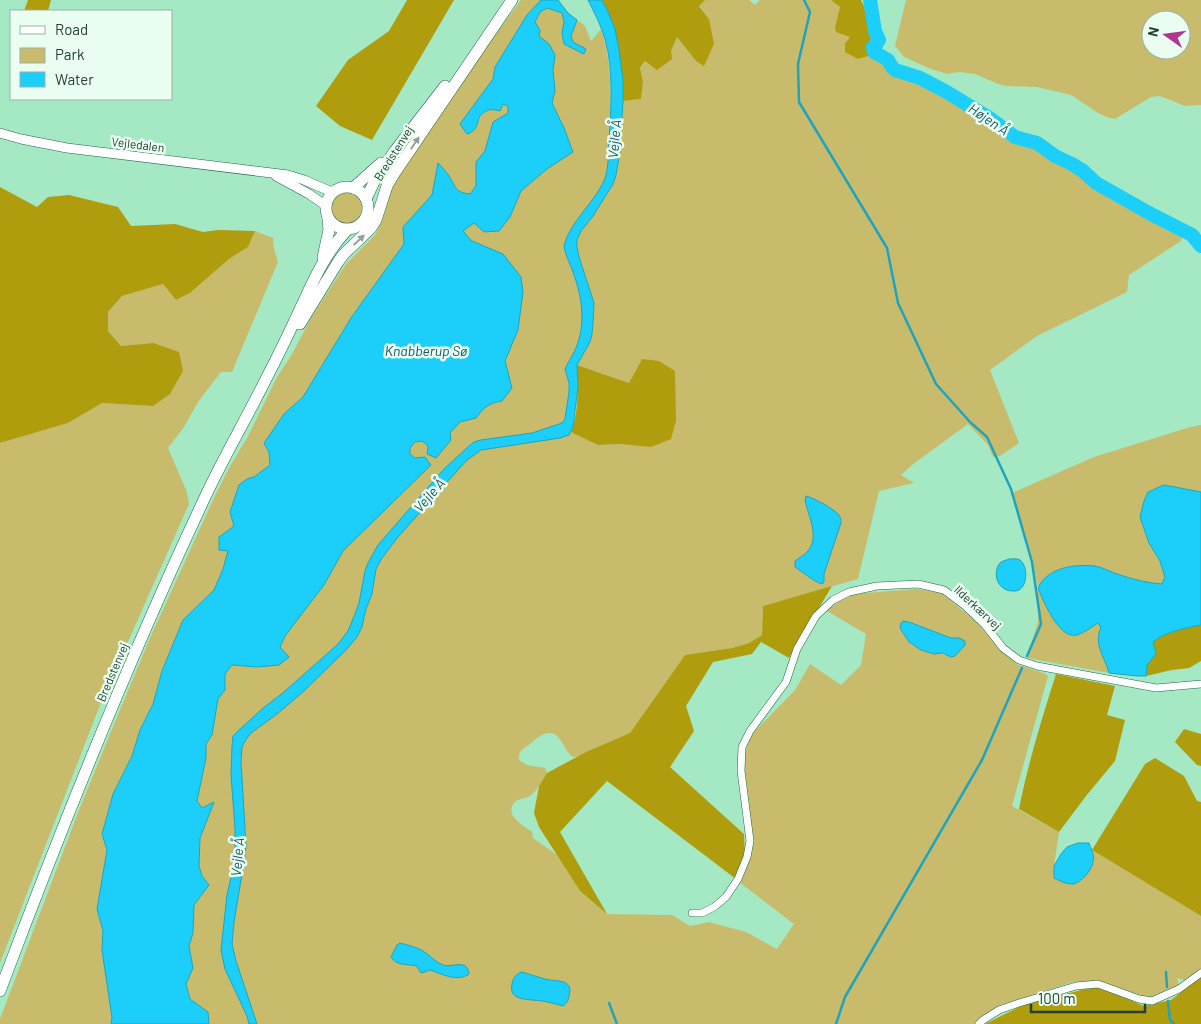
<svg xmlns="http://www.w3.org/2000/svg" width="1201" height="1024" font-family="Barlow,sans-serif">
<style>
.green{fill:#c8bc6c;fill-rule:evenodd}
.forest{fill:#af9d0d}
.water{fill:#1ccffa;stroke:#1ea4be}
.lines{fill:none;stroke-linecap:round;stroke-linejoin:round}
.stream{stroke:#1ea4be;stroke-width:2.5}
.river{stroke:#1ccffa;stroke-width:14}
.minor-casing{stroke:#226749;stroke-width:8}
.tertiary-casing{stroke:#226749;stroke-width:10}
.primary-casing{stroke:#226749;stroke-width:12}
.trunk-casing{stroke:#226749;stroke-width:12}
.minor{stroke:#fff;stroke-width:7}
.tertiary{stroke:#fff;stroke-width:9}
.primary{stroke:#fff;stroke-width:11}
.trunk{stroke:#fff;stroke-width:11}
.oneway{fill:#91a098}
.labels{text-anchor:middle;dominant-baseline:central;stroke-width:5;stroke-linejoin:round;paint-order:stroke}
.street-label{font-size:12px;fill:#234031;stroke:#eafef2}
.water-label{font-size:14px;font-style:italic;fill:#165668;stroke:#eafef2}
</style>
<rect width="100%" height="100%" fill="#a4e9c4"/>
<g class="green">
<path d="M521,0h20l-14,15 -32,52 -2,12 -33,45 18,1 1,-8c7,-6 20,-14 29,-12v8l-15,9 -8,29 -9,11v24l-6,8c-17,-2 -13,-5 -21,-17 -3,-5 -7,-9 -11,-13l-6,31 -29,32 1,17 -53,74 -48,79 -19,17 -15,38 1,13 -17,13 -6,1 -15,42 2,5 -11,43 -9,21 -31,30 -21,51 -9,33 -13,26 -8,26 -19,38 -11,40 5,16 -10,59 6,22 -1,19 10,68 -1,6h-111v-5l77,-204 35,-86 38,-91 64,-140 15,-30 18,-30 30,-61 14,-21 20,-38 35,-54 30,-30 8,-19 8,-28 76,-115z"/>
<path d="M705,0h44l6,5 5,-5h71l9,7 -5,20 16,10 7,22 14,-4 16,5 4,7 3,3 25,8 25,13 46,28 24,18 22,6 18,13 17,8 11,7 13,12 53,30 35,18 -3,10 -52,34 -2,17 -90,44 -47,34 29,73 -19,13 -7,1 -5,-12 -20,-21 -56,41 -11,10 13,8 -35,8 -21,88 -95,27 -1,29 -13,8 -17,5 -47,7 -55,78 -42,18 -7,5 -8,1c-11,-7 -12,-31 -31,-22 -5,2 -9,7 -13,10 -6,4 -11,6 -10,15l8,5 18,3 2,5c-5,8 -10,18 -17,23 -5,3 -11,2 -15,6 -12,13 9,24 17,30l1,6 24,17 23,36 27,23 65,1 18,11 19,-4 37,10 31,17 17,-25 -55,-42c17,-23 13,-48 10,-75 -2,-15 -4,-31 -5,-46l2,-11 5,-15 44,-45 15,-26 31,21 20,-20 5,-31 -39,-23 11,-9 16,-8 62,-5 26,4 34,29 40,42 30,10 2,2 -36,130 47,26 -5,34 40,-3 -2,-13 109,66v53l-15,12 -9,-3 2,7 -28,12 -14,-1 -33,-14h-31l-73,23 -21,15 -4,4h-766l-1,-12 -18,-13 -4,-15 7,-16 -4,-22 4,-13 1,-28 15,-20 -7,-9 -3,-10 1,-28 13,-35 -11,5 -5,-7 9,-43v-14l6,-9 6,-36 7,-9v-16l7,-9 25,2 32,-10 -9,-10 5,-11 39,-51 19,-34 75,-73 -3,-20 -5,-5v-5l5,-6 6,-1 7,5 22,-13 10,-11 16,-4c8,-11 13,-15 26,-17l10,-13 -7,-27 13,-31 -13,-72 -2,-4 -31,-13 -9,-10 11,-8 36,-6 11,-26 26,-22 26,-18 -9,-23 -12,-25 3,-12 -2,-21 2,-15 -6,-11 -10,-8 1,-6 -5,-7 5,-11 7,-4 15,5 2,9 -2,11 2,11 21,5 -12,-7 -2,-6 6,-16 8,6 6,15 10,-12c12,35 10,73 8,109 -1,15 0,32 -6,46 -11,21 -32,37 -39,61l3,12 5,11 8,25 2,8v18l-4,23 -6,15 -4,20 1,15 -1,11 -4,18 34,24 22,-1h15l7,-85 -13,24 -52,-18 13,-23 2,-8 2,-31 -15,-46 -2,-10v-7l4,-9 24,-33 8,-14 3,-9 4,-24 3,-50 18,-2 2,-17 -3,-13 5,-8 26,-10 6,-14 19,24 13,-42 -10,-14zM903,621l6,1 42,16h8l6,5c-2,6 -8,10 -14,14 -10,-4 -37,-9 -42,-15 -4,-4 -5,-10 -9,-14l2,-6z"/>
<path d="M906,0h295v105l-16,1 -25,-10 -9,1 -36,22 -8,-2 -9,-4 -27,-18 -34,-8 -31,-1 -8,-2 -23,-10 -16,-2 -11,2 -17,-5 -27,-12 -9,-11zM1151,20h30v30h-30z"/>
<circle cx="346" cy="208" r="16"/>
<path d="M255,231l18,7 1,11 4,13 -46,110h-11l-23,30 -14,25 -16,21 19,44 2,12 -89,201 -100,258v-520l68,-20 34,-20 51,3v-63l-32,3 -13,-15v-19l14,-16 41,-12 13,16 14,-7 39,-34 19,-12z"/>
<path d="M1201,425v67l-37,-7 -16,7 -4,9 -4,16 9,26 11,18 5,16 -3,8c-15,-2 -30,-6 -45,-11 -7,-2 -14,-7 -22,-8 -21,-2 -47,1 -57,22 5,12 20,46 35,48 8,0 18,-9 25,-13l3,5 8,45 -82,-15 11,-37v-33l-5,-26 -21,-69 82,-36 96,-30z"/>
</g>
<g class="forest">
<path d="M28,0h23l-3,11h-24z"/>
<path d="M407,0h47l-82,140 -32,-14 -24,-20 32,-46 41,-29z"/>
<path d="M602,0h103l-6,6 10,13 5,25 -10,22 -8,-5 -19,-24 -6,14 1,8 -15,11 -12,-9 -5,7 3,14 -2,17 -18,2c-1,-36 -4,-69 -21,-101z"/>
<path d="M831,0h30l3,6 7,33 -3,7 4,9 -14,4 -13,-7v-8l5,-7 -14,-5 -1,-5 5,-20z"/>
<path d="M0,187l37,20 11,-10 21,-2 49,12 13,19 44,-2 28,8 15,-2 37,1 -7,16 -19,12 -39,34 -14,7 -13,-16 -41,12 -14,16v19l13,15 32,-3 26,9 4,19 -13,23 -17,12 -51,-3 -34,20 -68,20z"/>
<path d="M642,359l17,2 16,10 1,50 -5,18 -20,8 -31,-3 -22,1 -27,-13c8,-20 7,-46 6,-67l52,18z"/>
<path d="M832,586l-43,72 -28,-16 -9,12 -39,8 -27,44 8,25 -24,36 74,67 1,22 -9,23 -129,-98 -47,51 47,82 -27,-23 -41,-64 -5,-14 5,-27 8,-13 41,-22 42,-18 55,-78 47,-7 17,-5 13,-8 1,-29z"/>
<path d="M1201,625v36l-12,7 -17,2 -26,6 1,-11 9,-11 -3,-12c10,-9 35,-15 48,-17z"/>
<path d="M1056,674l59,12 -8,29 18,5 -10,41 -29,35 -27,36 -40,-23c9,-46 23,-91 37,-135z"/>
<path d="M1184,729l17,5v32l-4,-1 -22,-23z"/>
<path d="M1155,758l29,18 13,25 4,1v114l-109,-66 53,-86z"/>
<path d="M1201,977v47h-216l38,-19 70,-18 7,1 11,4 33,14 27,-6z"/>
</g>
<g class="water">
<path d="M541,0h17l10,13 9,7 -6,16 2,6 13,7 -2,5 -20,-10 -2,-11 2,-11 -2,-9 -15,-5 -7,4 -5,10 5,8 -1,6 10,8 6,11 -2,15 2,21 -3,12 12,25 9,24 -26,17 -26,22 -11,26 -11,14 -15,1 -10,-9 -11,8 9,10 31,13 18,23 2,15 -5,38 -13,31 7,27 -10,13c-13,2 -18,6 -26,17l-16,4 -10,11 1,7 -15,18 -9,-4 1,-8 -6,-5 -7,1 -5,6v6l5,4 10,-1 6,8 -88,86 -19,34 -39,51 -5,11 9,10 -10,8 -22,2 -25,-2 -7,9v16l-7,9 -6,36 -6,9v14l-9,43 5,7 12,-6 -14,36 -1,28 3,10 7,9 -15,20 -1,28 -4,13 4,22 -7,16 4,15 18,13 1,12h-98l1,-6 -10,-68 1,-19 -6,-22 10,-59 -5,-16 11,-40 19,-38 8,-26 13,-26 9,-33 21,-51 31,-30 9,-21 5,-18 -9,-1v-13l15,-11 -4,-14 9,-27 8,-6 7,-2 16,-12 -1,-13 -5,-9 20,-29 19,-17 48,-79 53,-74 -1,-17 29,-32 6,-32c4,4 8,9 11,13 8,12 5,16 21,18l6,-8v-24l9,-11 8,-29 15,-9v-7l-5,-2 -3,7c-10,-3 -14,-1 -21,6 -1,8 -4,15 -12,17l-7,-10 33,-45 2,-12 32,-52z"/>
<path d="M588,0h14l7,14 6,15 4,21 4,30v21l-3,50 -4,24 -3,9 -20,32 -12,15 -4,9v7l2,10 15,46 -1,20 -1,11 -2,8 -13,23 1,22 -5,40 -4,8 -9,3 -79,12 -15,11 -68,76 -16,21 -6,11 -4,25 -6,15 -4,18 -5,10 -11,13 -43,42 -26,22 -26,19 -6,8 -3,6 -1,14 5,85 -2,16 -10,60 -2,22 4,17 21,63h-8l-2,-8 -22,-47 -4,-19 6,-55 5,-22 3,-26v-19l-4,-53 1,-29 1,-10 5,-5 24,-22 22,-17 54,-48 10,-13 7,-17 4,-11 6,-32 3,-8 10,-18 66,-76 25,-23 5,-4 7,-2 51,-7 30,-10 3,-4 4,-27v-9l-4,-14c3,-7 8,-14 11,-21 9,-23 7,-47 -1,-70 -3,-11 -10,-22 -11,-33 7,-24 28,-40 39,-62 6,-12 5,-28 6,-41 2,-34 5,-71 -4,-103 -4,-14 -11,-27 -17,-39z"/>
<path d="M1164,485l37,7v133c-13,2 -39,8 -48,17l3,12 -9,11 -1,11h-9l-28,-3c-4,-16 -16,-29 -8,-45l-3,-5c-6,4 -14,10 -21,12 -18,5 -34,-35 -39,-47 10,-21 36,-24 57,-22 8,1 15,6 22,8 15,5 30,9 45,10l3,-7 -5,-16 -11,-18 -9,-26 4,-16 4,-9z"/>
<path d="M806,496c8,2 28,13 33,19 2,4 2,3 2,8l-17,51v8l-2,2c-9,-3 -18,-11 -27,-17v-6c4,-3 9,-6 13,-10 12,-15 0,-35 -3,-51z"/>
<path d="M1009,559c3,0 8,-1 11,1 9,6 8,33 -7,31 -4,0 -8,-1 -11,-4 -7,-5 -8,-19 -1,-25 2,-1 6,-2 8,-3z"/>
<path d="M903,621l6,1 42,16h8l6,3v4l-10,11 -4,1 -9,-4 -8,1 -13,-4 -12,-8 -9,-14 1,-5z"/>
<path d="M1078,843h11c2,6 6,13 4,19 -1,8 -12,21 -20,22 -7,0 -13,-3 -19,-6v-12l7,-12 6,-7z"/>
<path d="M400,943c7,2 17,4 23,8 7,4 12,11 20,14 10,3 24,-7 26,9 -11,8 -25,1 -36,-3l-3,-1 -8,3 -2,-1 -3,-6c-9,-2 -21,0 -26,-9l6,-12z"/>
<path d="M522,972c8,2 15,5 23,7 11,3 29,-1 24,17 -1,5 -2,7 -6,10 -7,-2 -14,-4 -21,-5 -11,-2 -34,1 -30,-17 1,-6 4,-10 10,-12z"/>
</g>
<g class="lines">
<g class="stream">
<path d="M804,0l6,12 -12,52 1,38 88,146 11,55 38,81 34,38 17,15 24,52 21,73 9,62 -14,32"/>
<path d="M1166,972l1,15"/>
<path d="M1168,1001l2,19 4,4"/>
<path d="M609,1003l8,21"/>
<path d="M836,1024l9,-27 137,-237 40,-92"/>
</g>
<path class="river" d="M870,0l5,31 4,9 -3,5 -3,2 1,5 14,8 4,7 3,3 25,8 25,13 46,28 24,18 22,6 18,13 17,8 11,7 13,12 53,30 43,22 9,11"/>
<g class="minor-casing">
<g id="minor">
<path d="M692,913h10l12,-6 12,-10 12,-18 9,-22 3,-16 -9,-70 1,-24 8,-16 36,-49 11,-33 19,-33 17,-16 16,-8 28,-6 41,-2 26,6 20,15 21,20 18,23 16,12 18,6 119,22 45,-4"/>
<path d="M979,1024l4,-4 16,-10 20,-7 57,-17 22,-2 41,15 13,2 27,-12 22,-16"/>
</g>
</g>
<g class="tertiary-casing">
<g id="tertiary">
<path d="M0,133l21,6 46,9 221,27 16,5 28,12"/>
<path d="M276,176l33,18 16,11"/>
</g>
</g>
<g class="primary-casing">
<circle id="primary" cx="347" cy="208" r="21"/>
</g>
<g class="trunk-casing">
<g id="trunk">
<path d="M353,188l28,-25"/>
<path d="M366,199l8,-17 20,-30 51,-66"/>
<path d="M323,257l6,-27 -1,-11"/>
<path d="M300,324l38,-62 5,-7 28,-27 5,-8 11,-34 7,-12 118,-174"/>
<path d="M0,991c63,-168 130,-335 207,-498 18,-38 39,-74 58,-112 13,-25 25,-50 37,-76 12,-26 24,-53 45,-75"/>
</g>
</g>
<use href="#minor" class="minor"/>
<use href="#tertiary" class="tertiary"/>
<use href="#primary" class="primary"/>
<use href="#trunk" class="trunk"/>
</g>
<defs><path id="oneway-solid" d="M-6-.8H1V-3.2L6.5 0L1 3.2V.8H-6Z" transform="scale(1.25)"/></defs>
<g class="oneway">
<use href="#oneway-solid" transform="translate(415 143) rotate(-56)"/>
<use href="#oneway-solid" transform="translate(359 240) rotate(-43)"/>
</g>
<g class="labels">
<g class="street-label">
<text transform="translate(138 144) rotate(7)">Vejledalen</text>
<text transform="translate(393 153) rotate(-58)">Bredstenvej</text>
<text transform="translate(978 607) rotate(43)">Ilderkærvej</text>
<text transform="translate(112 672) rotate(-67)">Bredstenvej</text>
</g>
<g class="water-label">
<text transform="translate(989 119) rotate(34)">Højen Å</text>
<text transform="translate(614 139) rotate(-85)">Vejle Å</text>
<text x="426" y="350">Knabberup Sø</text>
<text transform="translate(429 495) rotate(-49)">Vejle Å</text>
<text transform="translate(237 857) rotate(-85)">Vejle Å</text>
</g>
</g>
<rect x="10" y="10" width="162" height="90" fill="#eafef2" stroke="#9ab2a5"/>
<rect x="20" y="26" width="25" height="8" fill="#ffffff" stroke="#9ab2a5"/>
<text x="55" y="35" font-size="15" fill="#234031">Road</text>
<rect x="20" y="48" width="25" height="15" fill="#c8bc6c" stroke="#9ab2a5"/>
<text x="55" y="60" font-size="15" fill="#234031">Park</text>
<rect x="20" y="72" width="25" height="15" fill="#1ccffa" stroke="#9ab2a5"/>
<text x="55" y="85" font-size="15" fill="#234031">Water</text>
<g transform="translate(1166 35) rotate(284)"><circle r="24" fill="#eafef2" stroke="#9ab2a5"/>
<path d="M0-4L9 19L0 12L-9 19Z" fill="#af378d"/>
<text y="-8" font-size="14" font-weight="bold" text-anchor="middle" fill="#234031">N</text>
</g>
<path d="M1031 1004v8h114v-8" fill="none" stroke="#234031" stroke-width="2.5"/>
<text x="1038" y="1004" font-size="15" fill="#234031" stroke="#eafef2" stroke-width="4" paint-order="stroke">100 m</text>
</svg>
